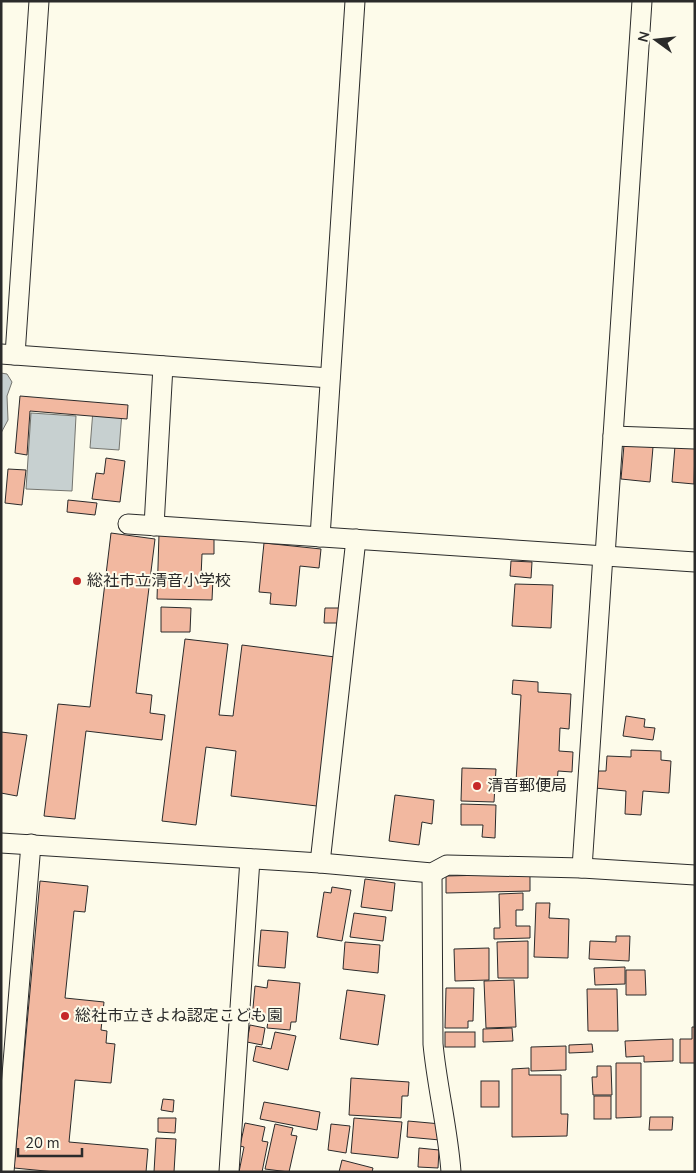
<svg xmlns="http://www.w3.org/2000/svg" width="696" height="1173" font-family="'Nunito Sans','Noto Sans JP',sans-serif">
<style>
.water{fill:#c7d0d0;stroke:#74746e}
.building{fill:#f2b8a0;stroke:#2b2b2b}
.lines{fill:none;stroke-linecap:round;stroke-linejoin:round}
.minor-casing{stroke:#2b2b2b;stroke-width:21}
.minor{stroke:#fdfbea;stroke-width:19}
.poi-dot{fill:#c62828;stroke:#fdfbea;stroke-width:2}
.labels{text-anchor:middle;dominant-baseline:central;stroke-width:4;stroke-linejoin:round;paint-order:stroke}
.poi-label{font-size:16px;fill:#2b2b2b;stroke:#fdfbea;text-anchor:start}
</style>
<rect width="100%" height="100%" fill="#fdfbea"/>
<g class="water">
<path d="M1,373l6,1 5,8 -5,14 1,24 -7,13z"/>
<path d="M93,410l29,2 -3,38 -29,-2z"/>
<path d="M31,413l45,3 -4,75 -46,-2z"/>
</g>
<g class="building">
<path d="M20,396l108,9 -1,14 -97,-8 -3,44 -12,-2z"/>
<path d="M624,445l29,2 -3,35 -29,-3z"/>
<path d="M675,446l20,1 -1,37 -22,-2z"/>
<path d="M106,458l19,3 -5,41 -28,-3 4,-26 8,1z"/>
<path d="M8,469l18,1 -4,35 -17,-2z"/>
<path d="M68,500l29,3 -2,12 -28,-3z"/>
<path d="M111,533l44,6 -19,154 16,2 -2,18 15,2 -3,25 -76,-9 -11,88 -31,-3 14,-112 32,3z"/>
<path d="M159,534l55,2v18h-12l-1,23 12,1 -1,22 -55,-1z"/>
<path d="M264,543l57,6 -2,19 -19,-2 -4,40 -26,-2 1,-11 -12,-1z"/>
<path d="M511,561l21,1 -1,16 -21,-2z"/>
<path d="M515,584l38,1 -2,43 -39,-2z"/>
<path d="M161,607l30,1 -1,24h-29z"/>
<path d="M325,608h16l-1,15h-16z"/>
<path d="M185,639l43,5 -9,71 14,1 9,-71 93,12 -18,149 -86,-10 5,-45 -30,-4 -10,78 -34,-4z"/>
<path d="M513,680l25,2v10l33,2 -2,35 -9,-1 -1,23 14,1 -1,20 -14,-1 -1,13 -41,-2 5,-87 -9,-1z"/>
<path d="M626,716l19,3 -1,8 11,1 -2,12 -30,-4z"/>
<path d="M1,732l26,3 -10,61 -16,-3z"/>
<path d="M631,750l30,1v9l10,1 -2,32 -26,-2 -2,24 -16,-1 1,-23 -31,-3 1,-17h10l1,-15 24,1z"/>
<path d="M462,768l34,1 -2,33 -33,-1z"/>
<path d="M395,795l39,5 -2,24 -10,-2 -3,23 -30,-4z"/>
<path d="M461,804l35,1 -1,33 -13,-1 1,-12h-22z"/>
<path d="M530,874v17l-84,2v-17z"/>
<path d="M365,879l30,4 -3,28 -31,-4z"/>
<path d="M40,881l48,5 -3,26 -11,-1 -9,87 39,4 -3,28 6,1 -1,12 9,1 -4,39 -36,-3 -6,62 79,7 -2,23h-90l-42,-4z"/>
<path d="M332,887l19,3 -9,51 -25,-4 7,-45 7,1z"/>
<path d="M523,893v17h-7v16h14v12l-36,1v-11h6l-1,-34z"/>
<path d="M536,903h14l-1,15 20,1 -1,39 -34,-1z"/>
<path d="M354,913l32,4 -3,24 -33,-4z"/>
<path d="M261,930l27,2 -3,36 -27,-2z"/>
<path d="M616,936h14l-1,25 -40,-2 1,-18 26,1z"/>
<path d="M528,941v37h-30l-1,-36z"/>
<path d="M345,942l35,3 -2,28 -35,-4z"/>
<path d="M489,948v32l-34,1 -1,-32z"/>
<path d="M625,967v17l-30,1 -1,-17z"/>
<path d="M626,970h19l1,25h-20z"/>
<path d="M268,980l32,3 -4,39h-5l-1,8 -23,-2 1,-7 -16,-2 3,-33 12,2z"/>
<path d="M514,980l2,47 -30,1 -2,-47z"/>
<path d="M446,988h28l-1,33h-5v7h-23z"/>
<path d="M587,989h30l1,42h-30z"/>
<path d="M347,990l38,5 -7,50 -38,-6z"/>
<path d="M250,1025l15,3 -3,17 -15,-3z"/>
<path d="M692,1027h3v36h-15v-24h12z"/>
<path d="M512,1028l1,13 -30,1v-13z"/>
<path d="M275,1032l21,4 -8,34 -35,-9 3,-15 15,3z"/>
<rect x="445" y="1032" width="30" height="15"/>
<path d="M673,1039v22l-29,1v-6l-18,1 -1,-16z"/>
<path d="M592,1044l1,8 -24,1v-8z"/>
<path d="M566,1046v24l-35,1v-24z"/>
<path d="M616,1063h25v54l-25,1z"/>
<path d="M597,1066h14l1,29h-19l-1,-18h5z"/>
<path d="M529,1068v7h32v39h7l-1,22 -55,1v-68z"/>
<path d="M351,1078l58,4 -1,14h-6l-1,22 -52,-3z"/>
<rect x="481" y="1081" width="18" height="26"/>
<rect x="594" y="1096" width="17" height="23"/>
<path d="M163,1099l11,1 -1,12 -12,-2z"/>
<path d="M264,1102l56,10 -3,18 -57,-11z"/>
<path d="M650,1117h23l-1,13h-23z"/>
<path d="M158,1118h18l-1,15 -17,-1z"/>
<path d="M354,1118l48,4 -4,36 -47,-5z"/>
<path d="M408,1121l33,3 -1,16 -33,-3z"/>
<path d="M245,1123l20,4 -3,14 6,1 -6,30h-23l5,-25 -4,-1z"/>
<path d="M275,1124l18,4 -2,7 6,1 -8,36 -24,-3z"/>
<path d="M331,1124l19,2 -4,27 -18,-3z"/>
<path d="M156,1138l20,1 -2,33h-20z"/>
<path d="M419,1148l20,2 -1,18 -20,-1z"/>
<path d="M342,1160l31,8 -1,4h-33z"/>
</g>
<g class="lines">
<g class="minor-casing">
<g id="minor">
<path d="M1,354l329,24"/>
<path d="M15,355l24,-354"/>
<path d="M613,436l82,3"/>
<path d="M128,524l567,38"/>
<path d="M154,526l9,-160"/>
<path d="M320,537l35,-536"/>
<path d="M605,556l37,-555"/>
<path d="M1,843l319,20 112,10 15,-8 135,3 113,7"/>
<path d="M320,863l36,-324"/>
<path d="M582,868l21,-313"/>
<path d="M432,873l1,171c4,43 15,85 18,128"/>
<path d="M4,1172l27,-328"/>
<path d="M229,1172l21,-313"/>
</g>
</g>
<use href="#minor" class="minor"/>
</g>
<g class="poi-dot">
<circle cx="77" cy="581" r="5"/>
<circle cx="477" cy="786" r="5"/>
<circle cx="65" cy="1016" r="5"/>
</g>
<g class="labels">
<g class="poi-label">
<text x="87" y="581">総社市立清音小学校</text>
<text x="487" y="786">清音郵便局</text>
<text x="75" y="1016">総社市立きよね認定こども園</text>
</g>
</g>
<rect width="696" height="1173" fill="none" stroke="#2b2b2b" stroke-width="5"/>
<g transform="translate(656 40) rotate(285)" stroke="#fdfbea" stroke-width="4" paint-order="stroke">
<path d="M0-4L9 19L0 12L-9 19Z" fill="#2b2b2b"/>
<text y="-8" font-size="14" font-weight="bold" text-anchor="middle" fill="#2b2b2b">N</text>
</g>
<path d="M18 1148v8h64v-8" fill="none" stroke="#2b2b2b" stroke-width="2.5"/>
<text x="25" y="1148" font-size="15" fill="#2b2b2b" stroke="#fdfbea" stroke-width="4" paint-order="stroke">20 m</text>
</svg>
